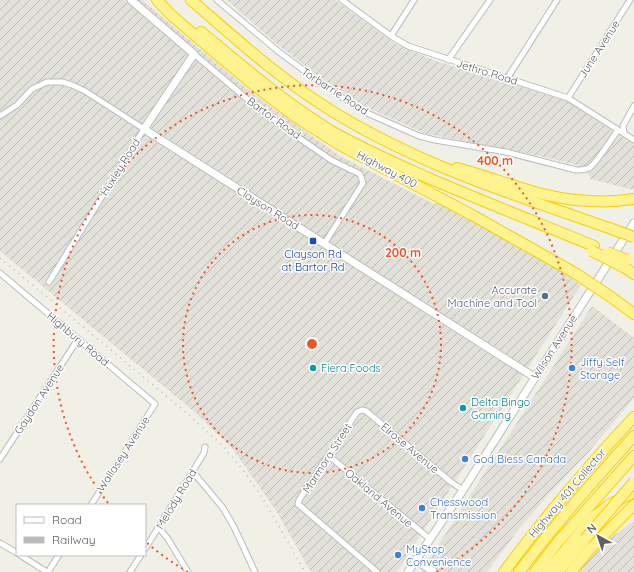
<svg xmlns="http://www.w3.org/2000/svg" width="634" height="572" font-family="Quicksand,sans-serif">
<style>
.industrial{fill:url(#industrial-furrows)}
.lines{fill:none;stroke-linecap:round;stroke-linejoin:round}
.minor-casing{stroke:#babdc2;stroke-width:7}
.tertiary-casing{stroke:#babdc2;stroke-width:9}
.secondary-casing{stroke:#bbbdc4;stroke-width:9}
.motorway-casing{stroke:#f7cf00;stroke-width:12}
.minor{stroke:#fff;stroke-width:5}
.tertiary{stroke:#fff;stroke-width:7}
.secondary{stroke:#fff;stroke-width:7}
.motorway{stroke:#fff38f;stroke-width:10}
.rail{stroke:#b9b9ba;stroke-width:1.5;stroke-dasharray:1 5;stroke-linecap:butt}
.motorway-bridge-casing{stroke:#f7cf00;stroke-width:12;stroke-linecap:butt}
.motorway-bridge{stroke:#fff38f;stroke-width:10}
.ring{fill:none;stroke:#ee5629;stroke-width:2;stroke-dasharray:2 4}
.transit-dot{fill:#1a4fb4;stroke:#fff;stroke-width:1.5}
.service-dot{fill:#5c6f8a;stroke:#fff;stroke-width:1.5}
.culture-dot{fill:#0f9aa8;stroke:#fff;stroke-width:1.5}
.shop-dot{fill:#3f7fe0;stroke:#fff;stroke-width:1.5}
.labels{text-anchor:middle;dominant-baseline:central;stroke-width:3;stroke-linejoin:round;paint-order:stroke}
.street-label{font-size:11px;fill:#5d6067;stroke:#fff}
.transit-label{font-size:11px;fill:#164399;stroke:#fff}
.service-label{font-size:11px;fill:#4e5e75;stroke:#fff;text-anchor:end}
.shop-label{font-size:11px;fill:#366cbe;stroke:#fff;text-anchor:start}
.culture-label{font-size:11px;fill:#0d838f;stroke:#fff;text-anchor:start}
.centre{fill:#ee5629;stroke:#fff;stroke-width:2}
.ring-label{font-size:12px;text-anchor:middle;font-weight:bold;fill:#ee5629;stroke:#fff;stroke-width:3;stroke-linejoin:round;paint-order:stroke}
</style>
<defs>
<pattern id="industrial-furrows" width="10" height="10" patternUnits="userSpaceOnUse"><rect width="10" height="10" fill="#e1e1da"/><path d="M-1 1l2-2M0 10L10 0M9 11l2-2" fill="none" stroke="#babab5"/></pattern>
</defs>
<rect width="100%" height="100%" fill="#f1f0e6"/>
<g class="industrial">
<path d="M0,0h142l111,94 87,62 94,48h2l2,-3 104,58 39,26 -184,287h-86l-34,-60 -44,-63 -37,-36 -196,-162z"/>
<path d="M227,0h108l62,45 39,16 131,40 67,44v45l-43,-11 -7,-12 -35,-9 -125,-25 -58,-26 -43,-27 -52,-41z"/>
<path d="M592,306l42,32v60l-47,56 -40,42 -25,29 -35,47h-66z"/>
<path d="M634,521v51h-57l19,-24z"/>
</g>
<g class="lines">
<g class="minor-casing">
<g id="minor">
<path d="M217,0l62,52 50,37 38,24 52,23 16,4 71,12 70,18c5,0 9,0 13,-2 7,-4 23,-30 29,-38"/>
<path d="M342,0l49,36 17,10 160,52 66,42"/>
<path d="M391,36l23,-36"/>
<path d="M194,54l59,50 39,29 39,27 29,14 3,9 -39,61"/>
<path d="M448,60l42,-60"/>
<path d="M508,77l49,-77"/>
<path d="M568,98l62,-98"/>
<path d="M0,116l17,-11 15,-16 15,-7h15l10,3 13,6 59,38 -95,153"/>
<path d="M624,133l-1,-7 11,-20"/>
<path d="M0,273l155,131 -64,101"/>
<path d="M329,456l101,83"/>
<path d="M0,459l78,-120"/>
<path d="M193,472l30,36 11,19 21,45"/>
<path d="M159,528l9,11 20,33"/>
<path d="M0,543l17,10"/>
<path d="M145,549l59,-96 1,-6"/>
<path d="M20,555l27,17"/>
<path d="M48,572l11,-17"/>
<path d="M130,572l11,-17"/>
<path d="M377,572l-79,-68 1,-4 58,-88 5,-2 4,1 85,71 12,8"/>
</g>
</g>
<g class="tertiary-casing">
<g id="tertiary">
<path d="M131,0l63,54 -50,75 390,248"/>
<path d="M416,560l18,12"/>
</g>
</g>
<g class="secondary-casing">
<path id="secondary" d="M408,572l55,-82 171,-267"/>
</g>
<g class="motorway-casing">
<g id="motorway">
<path d="M157,0l13,14 49,42 41,34 36,27 44,28 134,71 101,57"/>
<path d="M191,0c42,36 83,74 130,104 87,57 190,90 288,124"/>
<path d="M201,32c43,35 84,71 132,100 30,17 62,31 93,45 56,24 112,46 168,69"/>
<path d="M457,168c39,10 78,28 119,32 19,2 39,2 58,-1"/>
<path d="M627,269l7,5"/>
<path d="M611,297l23,17"/>
<path d="M504,572c40,-54 84,-106 130,-155"/>
<path d="M519,572c36,-48 75,-92 115,-136"/>
<path d="M535,572l22,-29 77,-87"/>
<path d="M547,572l45,-54 17,-13 25,-13"/>
<path d="M558,572l27,-33"/>
<path d="M571,572l18,-22 45,-45"/>
</g>
</g>
<use href="#minor" class="minor"/>
<use href="#tertiary" class="tertiary"/>
<use href="#secondary" class="secondary"/>
<use href="#motorway" class="motorway"/>
<path class="rail" d="M0,258l182,151 41,37 23,28 19,28 40,70"/>
<g class="motorway-bridge-casing">
<g id="motorway-bridge">
<path d="M609,228l25,9"/>
<path d="M592,251l35,18"/>
<path d="M607,252l20,8"/>
<path d="M575,273l36,24"/>
<path d="M585,539l49,-57"/>
</g>
</g>
<use href="#motorway-bridge" class="motorway-bridge"/>
</g>
<g class="ring">
<circle cx="312" cy="344" r="129"/>
<path d="M188 572A259 259 0 0 1 146 542M108 503A259 259 0 1 1 436 572"/>
</g>
<rect class="transit-dot" x="309" y="237" width="8" height="8" rx="2"/>
<circle class="service-dot" cx="545" cy="296" r="4"/>
<g class="culture-dot">
<circle cx="313" cy="368" r="4"/>
<circle cx="463" cy="408" r="4"/>
</g>
<g class="shop-dot">
<circle cx="572" cy="368" r="4"/>
<circle cx="465" cy="459" r="4"/>
<circle cx="422" cy="508" r="4"/>
<circle cx="398" cy="555" r="4"/>
</g>
<g class="labels">
<g class="street-label">
<text transform="translate(599 49) rotate(-57)">June Avenue</text>
<text transform="translate(487 72) rotate(17)">Jethro Road</text>
<text transform="translate(335 91) rotate(33)">Torbarrie Road</text>
<text transform="translate(274 118) rotate(36)">Bartor Road</text>
<text transform="translate(120 167) rotate(-58)">Huxley Road</text>
<text transform="translate(387 169) rotate(28)">Highway 400</text>
<text transform="translate(268 208) rotate(32)">Clayson Road</text>
<text transform="translate(78 339) rotate(40)">Highbury Road</text>
<text transform="translate(554 347) rotate(-57)">Wilson Avenue</text>
<text transform="translate(39 399) rotate(-57)">Gaydon Avenue</text>
<text transform="translate(410 448) rotate(40)">Elrose Avenue</text>
<text transform="translate(123 454) rotate(-57)">Wallasey Avenue</text>
<text transform="translate(327 458) rotate(-57)">Marmora Street</text>
<text transform="translate(567 493) rotate(-50)">Highway 401 Collector</text>
<text transform="translate(379 498) rotate(40)">Oakland Avenue</text>
<text transform="translate(176 499) rotate(-59)">Melody Road</text>
</g>
<g class="transit-label">
<text x="313" y="254">Clayson Rd<tspan x="313" dy="13">at Bartor Rd</tspan></text>
</g>
<g class="service-label">
<text x="537" y="290">Accurate<tspan x="537" dy="13">Machine and Tool</tspan></text>
</g>
<g class="shop-label">
<text x="580" y="362">Jiffy Self<tspan x="580" dy="13">Storage</tspan></text>
<text x="473" y="459">God Bless Canada</text>
<text x="430" y="502">Chesswood<tspan x="430" dy="13">Transmission</tspan></text>
<text x="406" y="549">MyStop<tspan x="406" dy="13">Convenience</tspan></text>
</g>
<g class="culture-label">
<text x="321" y="368">Fiera Foods</text>
<text x="471" y="402">Delta Bingo<tspan x="471" dy="13">Gaming</tspan></text>
</g>
</g>
<circle cx="312" cy="344" r="6" class="centre"/>
<g class="ring-label">
<text x="495" y="165">400 m</text>
<text x="403" y="257">200 m</text>
</g>
<rect x="16" y="504" width="130" height="52" fill="#ffffff" stroke="#bebfc2"/>
<rect x="24" y="517" width="20" height="6" fill="#ffffff" stroke="#bebfc2"/>
<text x="52" y="524" font-size="12" fill="#5d6067">Road</text>
<rect x="24" y="537" width="20" height="6" fill="#b9b9ba" stroke="#bebfc2"/>
<text x="52" y="544" font-size="12" fill="#5d6067">Railway</text>
<g transform="translate(598 536) rotate(320)" stroke="#ffffff" stroke-width="3" paint-order="stroke">
<path d="M0-3L7 15L0 10L-7 15Z" fill="#5d6067"/>
<text y="-6" font-size="11" font-weight="bold" text-anchor="middle" fill="#5d6067">N</text>
</g>
</svg>
